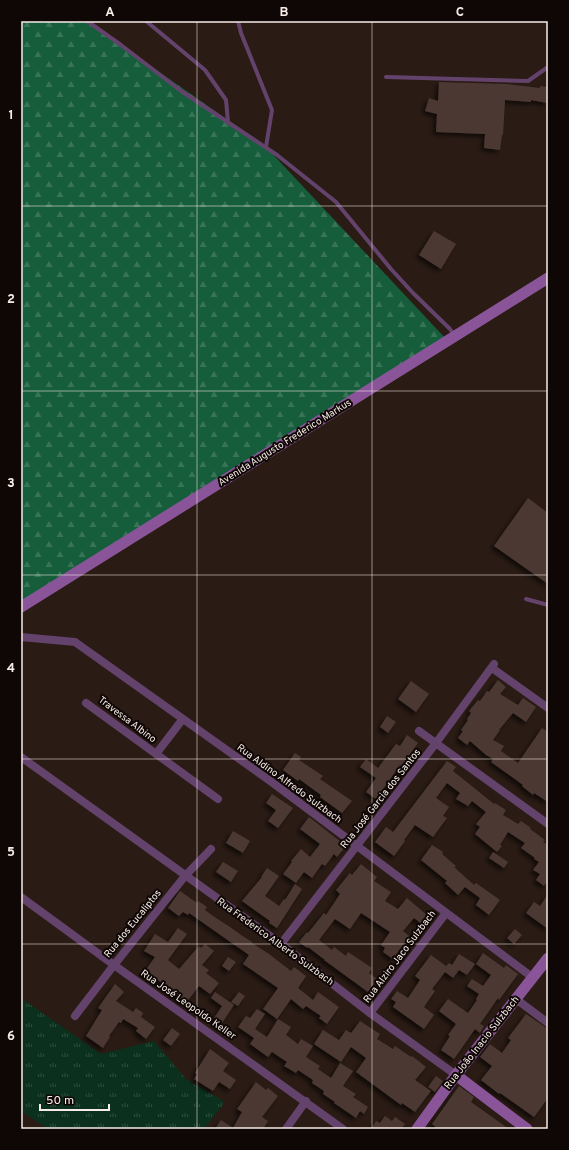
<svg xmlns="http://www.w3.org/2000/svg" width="569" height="1150" font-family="Overpass,sans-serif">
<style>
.forest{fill:url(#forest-firs)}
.park{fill:url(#park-tufts)}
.building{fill:#4b3932;filter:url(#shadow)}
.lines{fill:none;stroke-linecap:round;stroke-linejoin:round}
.lane{stroke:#63436c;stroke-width:4}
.street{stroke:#63436c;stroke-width:8}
.secondary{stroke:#895598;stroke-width:11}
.grid{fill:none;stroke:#f7ece7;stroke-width:1;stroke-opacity:0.55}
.labels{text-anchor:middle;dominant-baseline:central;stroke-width:4;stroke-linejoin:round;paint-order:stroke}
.street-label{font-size:10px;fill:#f7ece7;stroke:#0e0705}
.neatline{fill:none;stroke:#f7ece7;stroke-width:1.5}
.grid-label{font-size:13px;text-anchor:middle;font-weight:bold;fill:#f7ece7}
</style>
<defs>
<pattern id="forest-firs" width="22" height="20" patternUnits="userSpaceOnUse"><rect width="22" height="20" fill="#165d3b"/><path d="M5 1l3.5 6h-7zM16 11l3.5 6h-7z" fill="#397457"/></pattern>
<pattern id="park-tufts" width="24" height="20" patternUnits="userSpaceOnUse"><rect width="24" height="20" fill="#0b311e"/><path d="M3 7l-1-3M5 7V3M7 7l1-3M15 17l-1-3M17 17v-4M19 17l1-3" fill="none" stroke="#2f4f3f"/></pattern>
<filter id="shadow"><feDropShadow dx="-3" dy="3" stdDeviation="2" flood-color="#0009"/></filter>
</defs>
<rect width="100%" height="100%" fill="#2a1b14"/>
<path class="forest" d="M21,21h66l179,126 181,193 -426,264z"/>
<path class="park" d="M21,998l80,56 53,-13 32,38 39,23 -21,27h-156l-27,-18z"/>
<g class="building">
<path d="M439,82l67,2 34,4v-2l8,1 -1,16 -16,-3v2l-26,-2 -2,35h-1l-2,15 -16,-2 1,-14 -49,-2 1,-18 -12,-3 4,-13 9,3z"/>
<path d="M434,231l22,13 -15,25 -22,-14z"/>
<path d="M528,498l20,15v71l-54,-38z"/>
<path d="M498,680l8,7 -6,7 18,11 5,-7 13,9 -10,15 -13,-9 -14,17h1l-7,10 11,6 -3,5 17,12 24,-35 6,4v70l-14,-9 -1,2 -11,-9 1,-1 -32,-23 2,-3 -7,-4 -16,-14 -3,4 -9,-7 5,-7 -2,-1 7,-10 -1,-1 4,-6 -2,-2 9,-11 2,1 7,-10 2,1z"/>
<path d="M411,681l18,13 -13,18 -18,-13z"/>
<path d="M387,716l9,6 -8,11 -8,-6z"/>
<path d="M407,735l11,8 -17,23 -1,-1 -24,34 -10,-7 10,-14 -16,-11 6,-8 12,9 18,-24 4,2z"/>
<path d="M295,753l6,4 -2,3 24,16 -3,3 32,22 -10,12 -22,-16 1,-2 -22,-16 -1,2 -15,-11z"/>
<path d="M447,761l9,6 -3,4 41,33 1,-1 11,7 -3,5 15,9 3,-3 10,7 -1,1 15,11 -2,2 5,3v36l-4,5 -8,-6 4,-6 -7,-4 6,-8 -5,-3 1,-1 -14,-10 4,-5 -17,-11 -8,13 2,1 -5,6 -22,-18 5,-7 -4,-3 10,-12 -14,-11 -4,5 -12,-7 4,-6 -13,-10 -11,15 13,9 -6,9 4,2 -14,19 -18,-12 -11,15 1,1 -11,15 -19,-14 11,-15 7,5z"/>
<path d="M272,794l21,14 -15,20 -10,-7 8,-11 -10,-7z"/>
<path d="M309,817l37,29 -9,11 -3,-3 -9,12 -3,-2 -10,14 -8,-6 -8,11 -13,-9 9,-12 -1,-1 10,-12 9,8 10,-13 -20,-15z"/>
<path d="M233,831l17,10 -7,12 -17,-10z"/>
<path d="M432,845l11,7 -1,2 14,12 -2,1 20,18 2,-2 24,17 -11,15 -13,-10 4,-7 -15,-11 -7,8 -13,-12 2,-2 -26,-21z"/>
<path d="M493,852l15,10 -4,6 -15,-10z"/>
<path d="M223,862l15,9 -7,11 -15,-10z"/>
<path d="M361,864l16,13 -3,4 17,11 -6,9 13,8 9,-11 21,18 -6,8 -8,-6 -11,13 6,5 -16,23 -10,-7 2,-4 -4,-3 9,-13 -29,-19 -11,16 -15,-10 -16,21 13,10 2,-3 12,9 2,-4 24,16 -3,5 8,6 -9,13 -44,-32h1l-17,-13 -1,1 -8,-6 8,-10 1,1 16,-20 2,2 14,-21 -4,-4 14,-17 2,2z"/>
<path d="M267,868l12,8 -14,20 14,10 5,-7 1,1 10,-16 7,5 -25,39 -8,-5 1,-2 -28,-20 20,-24h-1z"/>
<path d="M180,891l17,12 1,-2 9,6 -2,3 8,6 17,11 14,10 8,5v1l17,11 22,17 3,-4 12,9 -8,12 15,12 5,-8 21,15 -12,17 -8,-6 2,-2 -15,-10 -3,3 -12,-10 -14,20 -14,-10 15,-21 -35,-24 6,-9 -60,-42 -1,2 -5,-3 -4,4 -11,-8z"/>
<path d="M548,894v35l-22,-16 8,-11 6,4z"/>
<path d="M178,928l9,6 -19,26 11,9 20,-23 2,2 4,-4 9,7 -12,14 7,5 -3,3 13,10 -9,11 -11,-8 -13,17 -22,-16 1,-2 -20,-14 10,-14 -11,-6 11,-17 13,8z"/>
<path d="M515,929l7,6 -8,9 -7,-6z"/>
<path d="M483,953l21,15 2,-3 12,9 -19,26 -1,-2 -18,26 4,2 -4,7 -5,-4 -21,30 -13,-9 9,-14 -2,-1 8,-11 -17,-13 9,-12 20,14 9,-13 -1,-1 3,-5 -12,-8 5,-7 11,7 8,-11 -15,-11z"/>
<path d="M459,954l16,10 -8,11 -8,-5 -6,8 -8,-6 -13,17 3,2 -11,16 10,8 -10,14 -31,-22 3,-5 -5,-3 6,-8 11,7 12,-18 -5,-4 16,-21 15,11 3,-3 3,2z"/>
<path d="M228,957l8,5 -7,9 -7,-5z"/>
<path d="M115,984l9,8 -8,9 17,11 3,-4 7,5 -2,4 14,10 -9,12 -10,-8 2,-3 -15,-9 -2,4 -2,-1 -10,14 1,1 -7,11 -17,-12 16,-26 -4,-2z"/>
<path d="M215,992l19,13 -12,18 -8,-5 8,-12 -11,-8z"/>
<path d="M239,992l6,4 -7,10 -7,-4z"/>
<path d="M257,1009l8,5 -10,15 12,8 11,-18 13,8 -5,8 12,9 3,-5 12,7 -7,11 14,9 -2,3 13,9 9,-15 13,8 -10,15 13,8 -3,3 15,10 -4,7 -4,-3 -4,7 -22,-15 1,-1 -12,-8 1,-3 -12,-8 1,-3 -15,-10 -2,3 -12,-7 3,-4 -15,-10 -4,5 -18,-13 4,-6 -16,-11 8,-11 4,2z"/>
<path d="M526,1014l19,13 3,1v70l-14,19 -34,-24 -1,1 -18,-14 11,-14 -12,-9 10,-13 12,9 9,-13 -3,-2z"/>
<path d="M360,1021l20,13 -3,5 16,10 2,-3 16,11 1,-1 14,11 -11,13 16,11 -16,21 -13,-9 -1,2 -45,-33 10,-14 -15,-11 -10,15 -27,-18 9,-14 16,10 7,-10 5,3z"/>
<path d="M172,1028l8,6 -9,12 -8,-6z"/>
<path d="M210,1049l19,14 -6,8 13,9 -6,9 -11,-7 -6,9 -19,-12 3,-5 -2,-1z"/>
<path d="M436,1076l7,5 -8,11 -7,-5z"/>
<path d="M256,1082l10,8 2,-2 10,8 -16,21 6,4 -5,8h-48l6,-9 12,8 9,-16 -5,-3z"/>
<path d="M459,1086l15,11 -3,5 38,27h-71l-6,-5z"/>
<path d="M385,1116l7,5 3,-4 10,7 -3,4 2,1h-33l5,-8 4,2z"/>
</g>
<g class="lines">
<g class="lane">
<path d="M87,21l34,24 60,46 96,64 59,47 55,67 22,24 37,36 4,6"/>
<path d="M146,21l59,49 21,30 2,22"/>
<path d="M238,21l3,12 31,77 -6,37"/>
<path d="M386,77l142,4 20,-14"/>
<path d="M526,599l22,6"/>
</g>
<g class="street">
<path d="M21,637l54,5 198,141 259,194"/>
<path d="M492,668l56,40"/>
<path d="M86,703l132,96"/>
<path d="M419,731l129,93"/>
<path d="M156,754l26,-34"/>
<path d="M21,757l260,187 89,69 86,62"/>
<path d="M21,897l93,68 229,164"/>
<path d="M281,944l155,-201 58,-79"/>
<path d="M516,999l32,24"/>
<path d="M370,1013l76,-100"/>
<path d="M75,1016l39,-51 71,-89 26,-27"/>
<path d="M286,1129l20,-28"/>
</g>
<g class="secondary">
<path d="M21,607l527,-329"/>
<path d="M456,1075l71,54"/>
<path d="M417,1129l39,-54 92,-117"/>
</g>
</g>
<path class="grid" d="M197,21v1108M372,21v1108M21,206h527M21,391h527M21,575h527M21,759h527M21,944h527"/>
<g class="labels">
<g class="street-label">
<text transform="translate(285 443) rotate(-32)">Avenida Augusto Frederico Markus</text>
<text transform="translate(127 720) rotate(37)">Travessa Albino</text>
<text transform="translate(289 784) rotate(36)">Rua Aldino Alfredo Sulzbach</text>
<text transform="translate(381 799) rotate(-52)">Rua José Garcia dos Santos</text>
<text transform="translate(133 924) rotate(-51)">Rua dos Eucaliptos</text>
<text transform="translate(275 942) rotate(36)">Rua Frederico Alberto Sulzbach</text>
<text transform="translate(400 957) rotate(-53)">Rua Alziro Jaco Sulzbach</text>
<text transform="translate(188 1005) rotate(35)">Rua José Leopoldo Keller</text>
<text transform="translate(482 1043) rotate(-52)">Rua João Inacio Sulzbach</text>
</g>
</g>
<rect width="569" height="1150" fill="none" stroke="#0e0705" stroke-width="44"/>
<path d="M40 1104v6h69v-6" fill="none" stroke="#f7ece7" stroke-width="2"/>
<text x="46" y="1104" font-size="12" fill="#f7ece7" stroke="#0e0705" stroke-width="3" paint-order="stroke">50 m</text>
<rect x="22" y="22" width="525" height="1106" class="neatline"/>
<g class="grid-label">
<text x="110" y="16">A</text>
<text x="284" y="16">B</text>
<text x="460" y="16">C</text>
<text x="11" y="119">1</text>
<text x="11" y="303">2</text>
<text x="11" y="487">3</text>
<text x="11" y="672">4</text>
<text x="11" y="856">5</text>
<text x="11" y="1040">6</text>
</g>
</svg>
